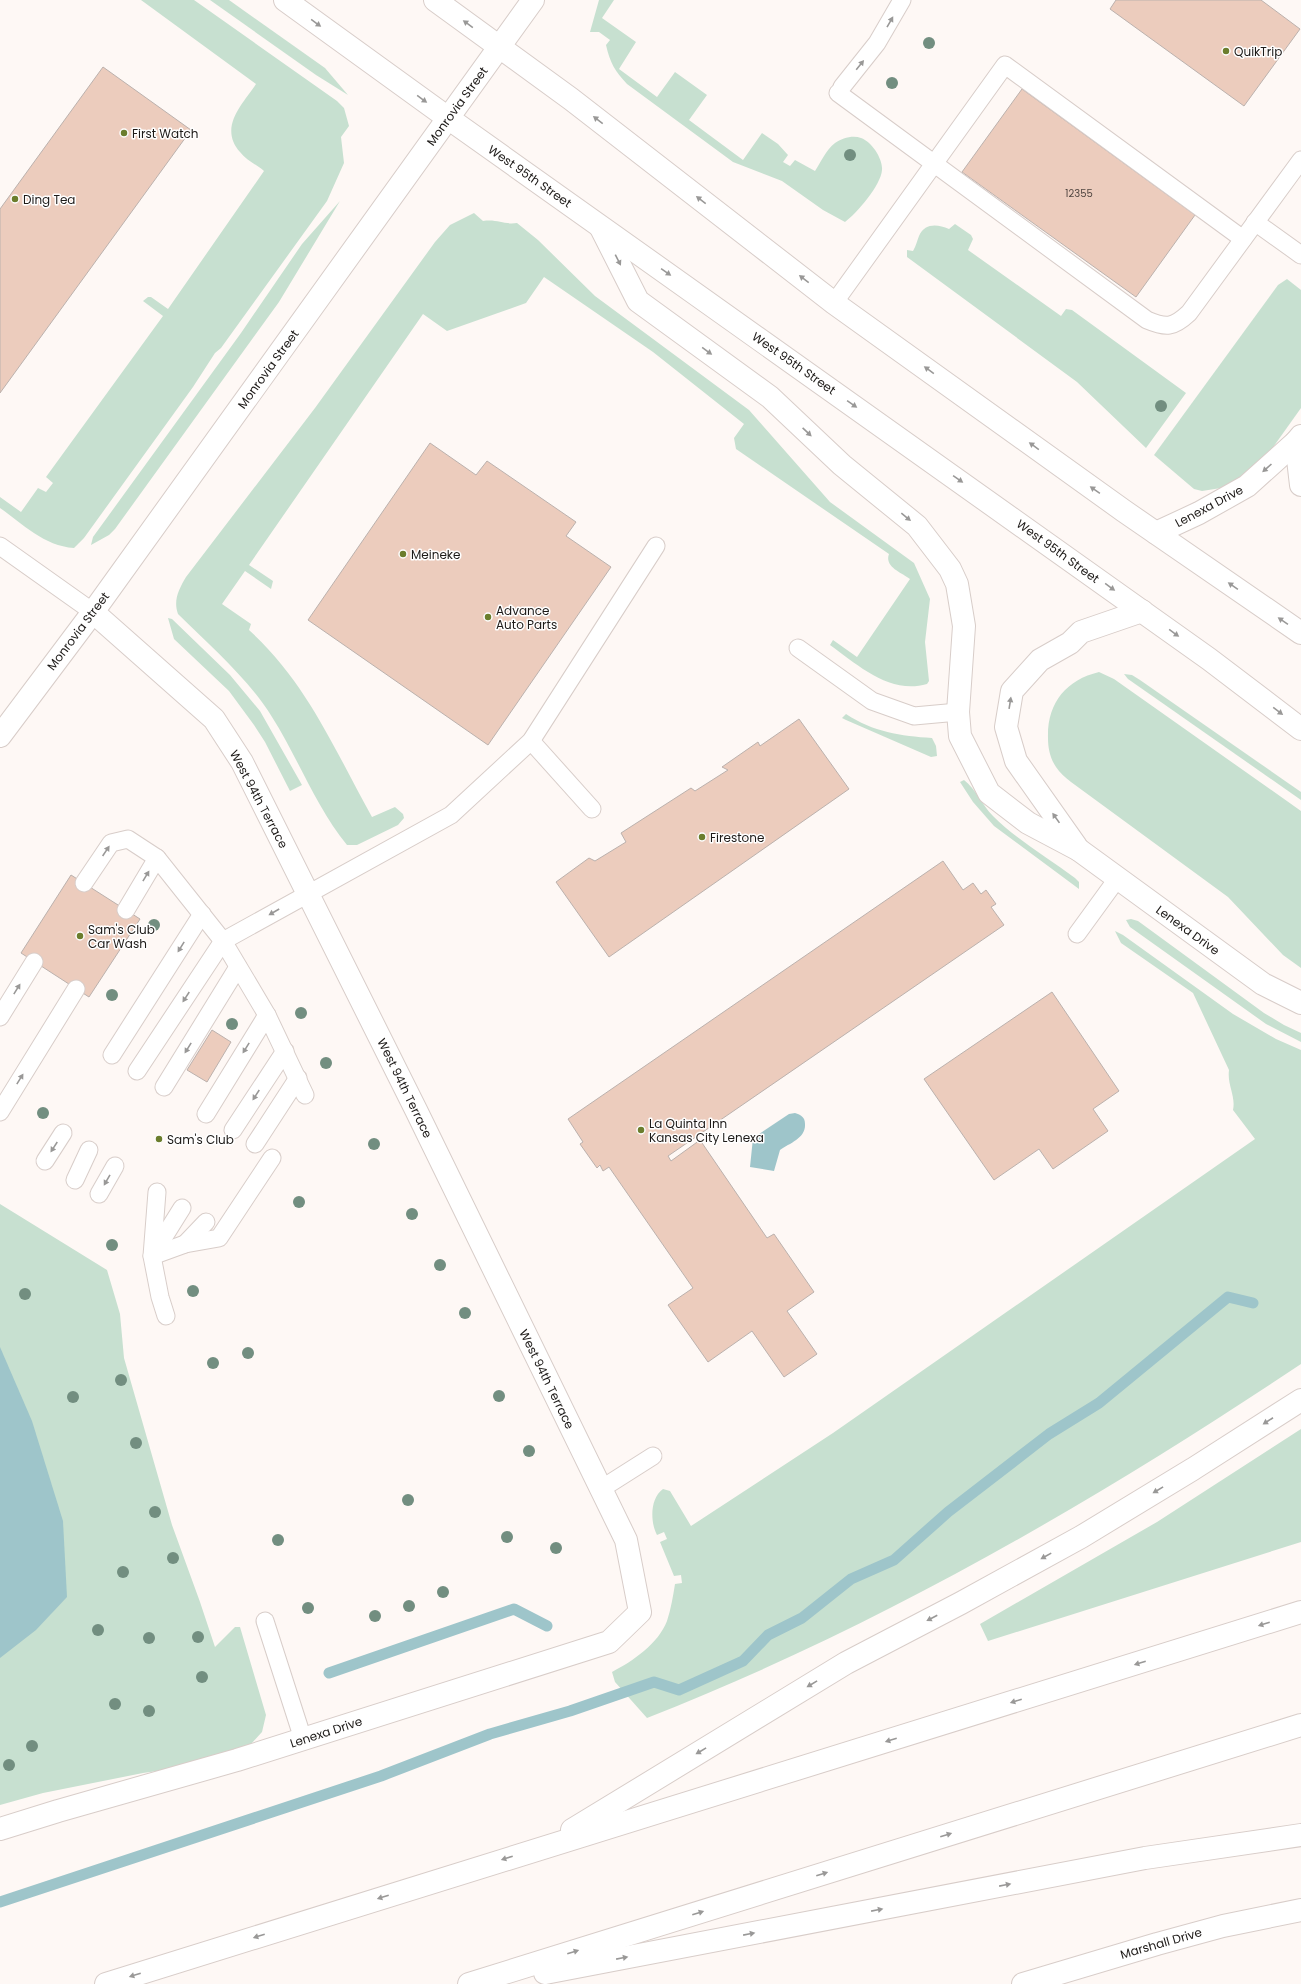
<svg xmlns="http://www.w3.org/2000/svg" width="1301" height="1984" font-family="Poppins,sans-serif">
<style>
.green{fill:#c7e0d0}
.water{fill:#9ec5ca}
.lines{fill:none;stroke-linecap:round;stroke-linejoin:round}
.stream{stroke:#9ec5ca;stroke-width:11}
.building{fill:#ecccbd;stroke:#bbb1ad}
.lane-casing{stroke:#d8cdc9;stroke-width:19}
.street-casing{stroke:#d8cdc9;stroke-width:24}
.secondary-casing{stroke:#d8cdc9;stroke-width:24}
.primary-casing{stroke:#d8cdc9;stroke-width:24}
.highway-casing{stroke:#d8cdc9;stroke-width:24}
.lane{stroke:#fff;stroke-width:17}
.street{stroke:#fff;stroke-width:22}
.secondary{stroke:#fff;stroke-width:22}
.primary{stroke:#fff;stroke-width:22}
.highway{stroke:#fff;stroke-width:22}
.tree{fill:#728e80}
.oneway{fill:#999897}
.poi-dot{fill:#6b7d2d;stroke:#fff;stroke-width:1.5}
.labels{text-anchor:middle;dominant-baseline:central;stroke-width:3;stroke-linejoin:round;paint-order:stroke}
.number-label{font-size:10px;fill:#514641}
.poi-label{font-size:12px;fill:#1d1a18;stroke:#fff;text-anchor:start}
.street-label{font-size:12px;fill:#1d1a18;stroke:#fff}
</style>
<rect width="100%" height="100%" fill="#fef8f5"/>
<g class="green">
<path d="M141,0h53l143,101 7,7 5,18 -8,11 3,26 -17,38 -106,147 -6,5 -22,34 -109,151 -10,10c-30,-2 -51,-24 -74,-40v-11l21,15 17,-24 8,4 7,-9 -7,-6 117,-161 -20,-15 5,-4h3l17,12 96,-138c-7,-6 -18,-11 -24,-19 -22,-25 3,-48 16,-68z"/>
<path d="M210,0h19l96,68 23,27 -32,-20z"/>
<path d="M599,0h15l-12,18 34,24 -17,27 38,28 18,-25 32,23 -18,25 54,40 19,-27 16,11 10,11 -5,7 7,4 5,-6 20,11c6,-9 11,-21 20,-28 7,-5 18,-8 26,-5 11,4 22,21 21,32 -1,15 -25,43 -37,52l-22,-12 -41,-29 -49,-19 -106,-78c-12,-13 -17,-21 -21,-39l4,-5 -11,-8h-9z"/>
<path d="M340,201l-61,101 -164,227 -6,6 -18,10 2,-8 148,-204 61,-89z"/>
<path d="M474,213l9,8c15,-2 21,4 34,2l21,17 57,56 154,114 81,92 84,61 16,36 -5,43 4,39 -2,3c-37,11 -69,-19 -97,-39l3,-5 24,17 53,-78c-8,-6 -26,-12 -21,-25l-153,-105 -2,-11 10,-14 -91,-72 -109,-75 -18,26 -79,28 -24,-17 -174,251 24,16 -2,8 -26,-18 -23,33 29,20 -2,6c59,54 85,119 123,187l23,-10 8,7 1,4 -6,7 -41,20h-10c-31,-38 -49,-87 -75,-128 -25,-40 -61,-70 -94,-103 -5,-14 1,-25 8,-37l129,-169 120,-166 15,-17z"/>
<path d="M955,224l16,11 2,4 -5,11 93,66 5,-7 6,1 114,83 -40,55 -69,-66 -170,-125v-7l6,1c3,-5 4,-10 6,-15 6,-13 18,-12 30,-7z"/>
<path d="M1287,279l14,11v118l-32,45 -34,31 -14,4 -19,3 -8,-2 -40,-34 124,-170z"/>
<path d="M168,618l4,1 58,56 30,36 42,74 -12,6 -25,-49 -11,-17 -25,-34 -55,-52z"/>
<path d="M1099,672l15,7 187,132v157l-18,-13 -55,-58 -157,-115c-6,-5 -11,-9 -15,-15 -6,-9 -8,-19 -8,-29 -1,-35 18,-58 51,-66z"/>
<path d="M1124,674l8,1 8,5 161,112v8l-173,-121z"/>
<path d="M846,714c27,18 55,22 86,24l4,8 1,10 -6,1 -85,-37 -4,-2z"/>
<path d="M964,780c12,9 18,25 29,36 24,24 55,42 82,62l4,4v7l-85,-63 -21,-24 -13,-20z"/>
<path d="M1131,919l7,2 126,92 20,12 17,8v9l-35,-18 -136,-97 -4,-7z"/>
<path d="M1115,931l8,4 110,79 43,25 25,11v314c-207,138 -422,263 -654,354l-32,-36 -3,-10c21,-11 46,-28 55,-51 4,-12 6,-25 8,-37l7,-1 -1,-8 -7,1 -14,-34 7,-3 -3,-7 -7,3c-7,-13 -7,-37 6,-46l7,2 21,35 142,-93 422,-294 -22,-29c3,-14 -6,-25 -4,-40l-36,-77 -72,-50z"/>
<path d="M0,1204l107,66 13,44 4,44 48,167 28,77 15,45 20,-20h5l26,88 -4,17 -11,12 -93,29 -1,-2 -14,2 -100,20 -43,12z"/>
<path d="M1301,1429v113l-313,99 -8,-17 177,-102z"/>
</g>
<g class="water">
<path d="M795,1113c6,2 10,4 10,11 1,14 -15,19 -25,26l-6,21 -24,-4 3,-29 36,-24z"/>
<path d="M0,1347l32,74 31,100 4,76 -31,33 -36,28z"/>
</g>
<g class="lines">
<g class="stream">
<path d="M329,1673l185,-64 33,17"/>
<path d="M0,1902l381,-126 109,-42 80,-23 84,-29 25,8 64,-29 25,-26 34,-17 49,-39 43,-19 54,-48 101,-78 50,-31 129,-106 25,6"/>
</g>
</g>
<g class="building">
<path d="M1116,0h145l39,29 -56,77 -134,-97z"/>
<path d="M103,67l88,63 -191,263v-184z"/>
<path d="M1022,89l173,126 -59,82 -174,-125z"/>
<path d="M430,443l46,32 11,-14 89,61 -10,14 45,31 -123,178 -180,-125z"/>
<path d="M799,719l50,70 -240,168 -53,-75 33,-24 6,3 31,-19 -5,-9 70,-45 4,3 33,-21 -6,-3 36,-25 2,4z"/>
<path d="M943,861l20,29 10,-7 8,11 5,-4 10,14 -5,3 13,18 -336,231 3,5 29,-21 67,98 7,-4 40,58 -27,19 30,43 -33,23 -32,-46 -44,31 -40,-57 25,-17 -84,-121 -6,4 -3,-6 -3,3 -17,-24 3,-2 -15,-23z"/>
<path d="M71,875l69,44 -51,78 -68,-44z"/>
<path d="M1052,992l67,99 -26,18 15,22 -55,38 -14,-20 -45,31 -70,-101z"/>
<path d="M212,1030l19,12 -24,40 -20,-12z"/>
</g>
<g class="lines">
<g class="lane-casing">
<g id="lane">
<path d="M842,87l35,-44 25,-43"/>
<path d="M838,93l309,227c19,8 26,8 42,-7l112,-153"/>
<path d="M1255,222l46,33"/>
<path d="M834,303l171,-238 238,174"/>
<path d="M0,546l93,66"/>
<path d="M798,648l74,53 42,15 44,-4"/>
<path d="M531,741l61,68"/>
<path d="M84,883l27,-40 17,-4 29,19"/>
<path d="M126,910l31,-52 66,83 44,74 38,80"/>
<path d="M1077,934l40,-55"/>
<path d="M0,1017l34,-55"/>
<path d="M112,1055l90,-141"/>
<path d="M137,1071l86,-130 228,-126 80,-74 125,-195"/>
<path d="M164,1087l74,-120"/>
<path d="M0,1112l76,-123"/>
<path d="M206,1114l61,-99"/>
<path d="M233,1130l52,-79"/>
<path d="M255,1144l43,-66"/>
<path d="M45,1161l18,-28"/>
<path d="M75,1180l14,-30"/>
<path d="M157,1192l-5,64 33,-12 34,-6 53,-80"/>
<path d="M99,1194l16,-28"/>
<path d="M185,1244l21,-22"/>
<path d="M166,1316l-6,-19 -8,-41 30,-48"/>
<path d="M601,1489l52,-33"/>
<path d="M265,1621l38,118"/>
</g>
</g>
<g class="street-casing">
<g id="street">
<path d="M1296,442l5,43"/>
<path d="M1156,533l43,-20 48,-27 49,-44 5,-6"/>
<path d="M0,736l93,-124 440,-612"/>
<path d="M1079,850l184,134 38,19"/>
<path d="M0,1829l58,-18 179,-51 372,-118 31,-30 -14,-72 -210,-430 -174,-348 -28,-43 -121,-107"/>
</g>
</g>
<g class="secondary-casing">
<path id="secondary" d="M1023,1984l134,-40 66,-18 78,-16"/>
</g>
<g class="primary-casing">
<g id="primary">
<path d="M285,0l163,118 761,541 92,70"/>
<path d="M435,0l136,99 263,204 290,208 177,122"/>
<path d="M601,228l37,73 132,96 72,68 75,61 33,43 7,15 7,42 -6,86 2,24 29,57 39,30 51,27"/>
<path d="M1076,846l-60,-85 -10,-34 6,-36 28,-31 30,-17 11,-11 61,-21"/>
</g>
</g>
<g class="highway-casing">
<g id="highway">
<path d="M572,1830l274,-167 115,-60 120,-66 112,-68 108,-69"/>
<path d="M545,1973l600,-115 156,-23"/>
<path d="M106,1984l1195,-372"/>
<path d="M469,1984l832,-259"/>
</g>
</g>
<use href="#lane" class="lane"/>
<use href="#street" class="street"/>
<use href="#secondary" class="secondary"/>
<use href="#primary" class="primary"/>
<use href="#highway" class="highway"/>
</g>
<g class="tree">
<circle cx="929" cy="43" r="6"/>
<circle cx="892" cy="83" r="6"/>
<circle cx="850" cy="155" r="6"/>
<circle cx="1161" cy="406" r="6"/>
<circle cx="154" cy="925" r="6"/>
<circle cx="112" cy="995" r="6"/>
<circle cx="301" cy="1013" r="6"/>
<circle cx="232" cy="1024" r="6"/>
<circle cx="326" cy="1063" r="6"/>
<circle cx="43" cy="1113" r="6"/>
<circle cx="374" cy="1144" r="6"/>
<circle cx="299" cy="1202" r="6"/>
<circle cx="412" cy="1214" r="6"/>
<circle cx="112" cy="1245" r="6"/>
<circle cx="440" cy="1265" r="6"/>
<circle cx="193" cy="1291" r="6"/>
<circle cx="25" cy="1294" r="6"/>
<circle cx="465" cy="1313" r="6"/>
<circle cx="248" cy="1353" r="6"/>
<circle cx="213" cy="1363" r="6"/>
<circle cx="121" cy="1380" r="6"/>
<circle cx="499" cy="1396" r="6"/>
<circle cx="73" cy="1397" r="6"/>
<circle cx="136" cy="1443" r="6"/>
<circle cx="529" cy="1451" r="6"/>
<circle cx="408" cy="1500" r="6"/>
<circle cx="155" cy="1512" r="6"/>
<circle cx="507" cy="1537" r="6"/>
<circle cx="278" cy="1540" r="6"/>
<circle cx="556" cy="1548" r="6"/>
<circle cx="173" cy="1558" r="6"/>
<circle cx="123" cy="1572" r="6"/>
<circle cx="443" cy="1592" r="6"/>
<circle cx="409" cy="1606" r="6"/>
<circle cx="308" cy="1608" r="6"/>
<circle cx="375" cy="1616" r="6"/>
<circle cx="98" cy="1630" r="6"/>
<circle cx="198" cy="1637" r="6"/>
<circle cx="149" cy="1638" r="6"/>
<circle cx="202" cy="1677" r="6"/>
<circle cx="115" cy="1704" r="6"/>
<circle cx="149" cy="1711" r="6"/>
<circle cx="32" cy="1746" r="6"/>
<circle cx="9" cy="1765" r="6"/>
</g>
<defs><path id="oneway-solid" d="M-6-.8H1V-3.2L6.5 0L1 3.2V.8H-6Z"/></defs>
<g class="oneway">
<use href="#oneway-solid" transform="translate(890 22) rotate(-60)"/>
<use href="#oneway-solid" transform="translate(316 23) rotate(36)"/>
<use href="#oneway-solid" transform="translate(468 24) rotate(-144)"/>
<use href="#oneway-solid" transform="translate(860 65) rotate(-51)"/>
<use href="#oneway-solid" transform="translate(422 99) rotate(36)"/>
<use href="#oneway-solid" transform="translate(598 120) rotate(-142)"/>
<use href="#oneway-solid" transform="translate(701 200) rotate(-142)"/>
<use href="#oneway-solid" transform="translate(618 260) rotate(63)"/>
<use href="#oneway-solid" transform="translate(666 272) rotate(35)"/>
<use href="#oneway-solid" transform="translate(804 279) rotate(-142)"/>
<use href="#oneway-solid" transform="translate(707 351) rotate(36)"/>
<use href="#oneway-solid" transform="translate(929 370) rotate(-144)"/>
<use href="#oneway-solid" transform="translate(852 404) rotate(35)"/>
<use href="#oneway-solid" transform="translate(807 432) rotate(43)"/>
<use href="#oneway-solid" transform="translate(1034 446) rotate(-144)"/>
<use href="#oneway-solid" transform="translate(1267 468) rotate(138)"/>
<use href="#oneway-solid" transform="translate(958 479) rotate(35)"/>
<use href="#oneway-solid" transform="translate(1095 490) rotate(-145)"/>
<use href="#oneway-solid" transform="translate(906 517) rotate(39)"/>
<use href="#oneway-solid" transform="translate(1233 586) rotate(-145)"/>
<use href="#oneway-solid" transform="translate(1110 587) rotate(36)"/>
<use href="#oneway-solid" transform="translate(1283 621) rotate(-146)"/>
<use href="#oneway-solid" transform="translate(1174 633) rotate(36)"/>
<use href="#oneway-solid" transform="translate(1010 703) rotate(-81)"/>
<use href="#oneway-solid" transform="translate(1278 711) rotate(37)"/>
<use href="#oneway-solid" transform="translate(1056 818) rotate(-125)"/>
<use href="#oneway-solid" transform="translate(106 851) rotate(-56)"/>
<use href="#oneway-solid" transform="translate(146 876) rotate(-59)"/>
<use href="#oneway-solid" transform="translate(274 912) rotate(150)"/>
<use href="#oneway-solid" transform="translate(181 947) rotate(122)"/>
<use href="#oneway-solid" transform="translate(17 989) rotate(-58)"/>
<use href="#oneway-solid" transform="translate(186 997) rotate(123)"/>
<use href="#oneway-solid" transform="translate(188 1048) rotate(122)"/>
<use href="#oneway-solid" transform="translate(246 1048) rotate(122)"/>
<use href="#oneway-solid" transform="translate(20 1079) rotate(-58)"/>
<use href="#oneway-solid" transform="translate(256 1095) rotate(123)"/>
<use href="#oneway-solid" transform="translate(54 1147) rotate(123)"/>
<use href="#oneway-solid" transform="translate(107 1180) rotate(120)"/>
<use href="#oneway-solid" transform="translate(1268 1421) rotate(147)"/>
<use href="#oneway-solid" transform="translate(1158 1490) rotate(149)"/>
<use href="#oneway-solid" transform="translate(1046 1556) rotate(151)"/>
<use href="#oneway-solid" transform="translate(932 1618) rotate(152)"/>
<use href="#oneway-solid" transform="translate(1264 1624) rotate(163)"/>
<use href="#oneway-solid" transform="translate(1140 1663) rotate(163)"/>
<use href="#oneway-solid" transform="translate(812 1684) rotate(149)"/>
<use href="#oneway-solid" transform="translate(1016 1701) rotate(163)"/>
<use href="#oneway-solid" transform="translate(891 1740) rotate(163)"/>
<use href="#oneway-solid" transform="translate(701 1751) rotate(149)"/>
<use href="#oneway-solid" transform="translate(946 1835) rotate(-17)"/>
<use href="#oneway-solid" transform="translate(507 1858) rotate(163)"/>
<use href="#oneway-solid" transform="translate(822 1874) rotate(-17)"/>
<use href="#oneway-solid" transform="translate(1005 1885) rotate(-11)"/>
<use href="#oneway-solid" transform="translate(383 1897) rotate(163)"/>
<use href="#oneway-solid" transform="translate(877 1910) rotate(-11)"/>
<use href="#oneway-solid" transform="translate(698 1913) rotate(-17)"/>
<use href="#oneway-solid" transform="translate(749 1934) rotate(-11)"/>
<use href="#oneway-solid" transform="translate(259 1936) rotate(163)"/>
<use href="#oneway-solid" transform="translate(573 1952) rotate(-17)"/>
<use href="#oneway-solid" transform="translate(622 1958) rotate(-11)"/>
<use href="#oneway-solid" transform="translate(135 1975) rotate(163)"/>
</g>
<g class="poi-dot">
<circle cx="1226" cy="51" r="4"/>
<circle cx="124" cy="133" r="4"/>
<circle cx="15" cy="199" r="4"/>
<circle cx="403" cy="554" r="4"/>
<circle cx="488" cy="617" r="4"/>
<circle cx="702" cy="837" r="4"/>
<circle cx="80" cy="936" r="4"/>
<circle cx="641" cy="1130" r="4"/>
<circle cx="159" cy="1139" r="4"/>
</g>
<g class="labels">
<g class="number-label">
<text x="1079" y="193">12355</text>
</g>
<g class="poi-label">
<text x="1234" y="51">QuikTrip</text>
<text x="132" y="133">First Watch</text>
<text x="23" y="199">Ding Tea</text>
<text x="411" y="554">Meineke</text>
<text x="496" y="610">Advance<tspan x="496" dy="14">Auto Parts</tspan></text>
<text x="710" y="837">Firestone</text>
<text x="88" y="929">Sam's Club<tspan x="88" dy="14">Car Wash</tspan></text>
<text x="649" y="1123">La Quinta Inn<tspan x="649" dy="14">Kansas City Lenexa</tspan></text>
<text x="167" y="1139">Sam's Club</text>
</g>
<g class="street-label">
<text transform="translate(457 106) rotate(-54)">Monrovia Street</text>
<text transform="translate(530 176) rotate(35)">West 95th Street</text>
<text transform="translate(794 363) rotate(35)">West 95th Street</text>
<text transform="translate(268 369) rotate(-54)">Monrovia Street</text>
<text transform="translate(1209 506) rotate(-28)">Lenexa Drive</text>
<text transform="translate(1058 551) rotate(36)">West 95th Street</text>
<text transform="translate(78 631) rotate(-53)">Monrovia Street</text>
<text transform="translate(259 799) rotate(62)">West 94th Terrace</text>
<text transform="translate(1188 930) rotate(36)">Lenexa Drive</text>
<text transform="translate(405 1088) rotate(64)">West 94th Terrace</text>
<text transform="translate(547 1379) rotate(64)">West 94th Terrace</text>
<text transform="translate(326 1732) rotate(-18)">Lenexa Drive</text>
<text transform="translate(1161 1943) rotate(-16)">Marshall Drive</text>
</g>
</g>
</svg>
